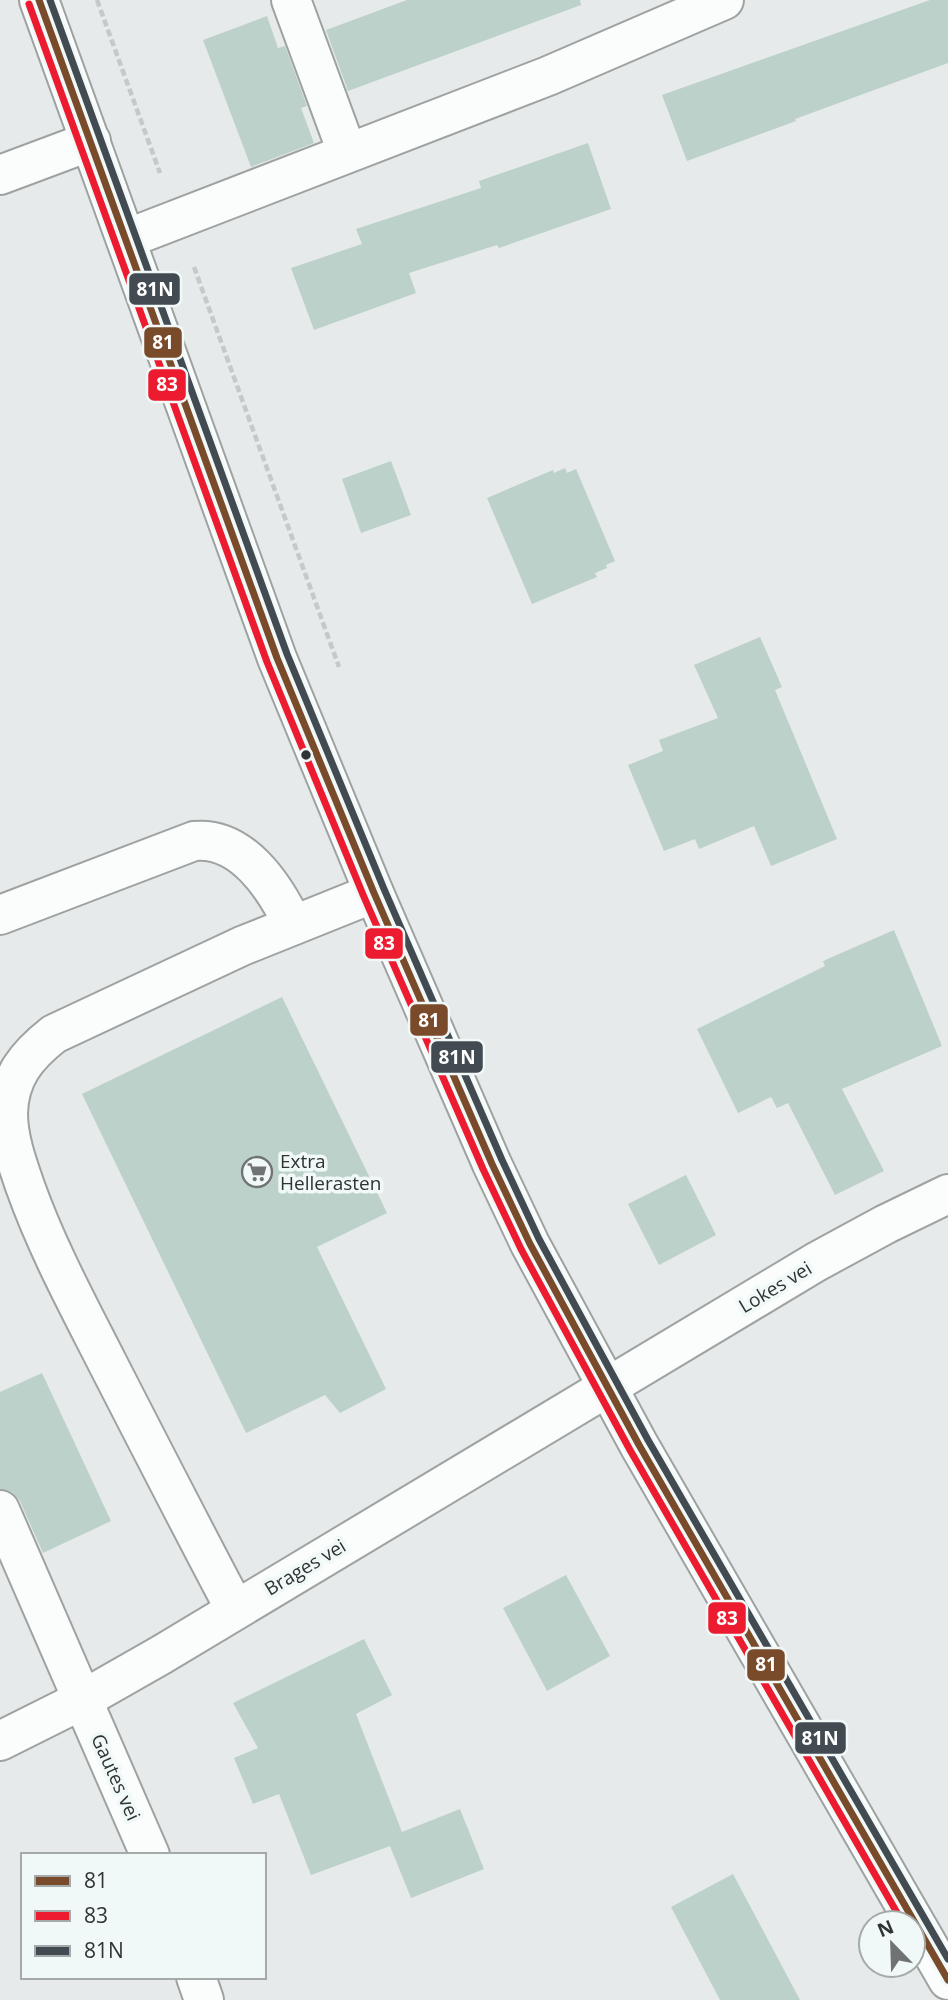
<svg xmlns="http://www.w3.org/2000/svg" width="948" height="2000" font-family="'Open Sans',sans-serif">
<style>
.building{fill:#bcd1c9}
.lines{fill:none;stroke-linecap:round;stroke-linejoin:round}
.minor-casing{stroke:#9ea2a1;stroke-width:42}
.path{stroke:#c7c8c8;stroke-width:4.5;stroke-dasharray:7 3.5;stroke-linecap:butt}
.minor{stroke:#fbfcfc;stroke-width:38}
.bus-1-casing{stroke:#f1f9f8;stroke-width:12}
.bus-2-casing{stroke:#f1f9f8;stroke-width:12}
.bus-3-casing{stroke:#f1f9f8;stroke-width:12}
.bus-1{stroke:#7a4b2a;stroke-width:7}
.bus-2{stroke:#ed1b2f;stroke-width:7}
.bus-3{stroke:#424a52;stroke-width:7}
.bus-dot{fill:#303333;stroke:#f1f9f8;stroke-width:2.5}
.labels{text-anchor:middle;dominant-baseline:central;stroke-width:7;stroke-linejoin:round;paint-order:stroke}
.poi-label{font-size:19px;fill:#303333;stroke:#f1f9f8;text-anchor:start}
.street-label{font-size:19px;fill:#303333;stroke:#f1f9f8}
.line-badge{stroke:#f1f9f8;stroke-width:2.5}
.badge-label{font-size:19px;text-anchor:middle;font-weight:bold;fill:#fff}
</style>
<rect width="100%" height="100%" fill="#e6eaea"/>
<g class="building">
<path d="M407,0h173l1,5 -233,86 -22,-61z"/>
<path d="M930,0h18v63l-153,56 1,2 -109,40 -25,-66z"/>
<path d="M267,16l11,32 7,-2 22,60 -6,2 13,35 -63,24 -48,-127z"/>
<path d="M588,143l23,66 -112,39 -2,-3 -88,28 7,20 -102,37 -23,-62 71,-24 -6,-15 125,-41 -2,-7z"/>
<path d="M391,461l20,54 -50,18 -19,-54z"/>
<path d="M565,468l2,5 9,-4 39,92 -9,4 1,3 -12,5 2,4 -65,27 -45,-106 66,-28 1,3z"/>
<path d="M760,637l22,50 -7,3 62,149 -66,27 -17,-40 -55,23 -4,-10 -31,12 -36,-86 35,-14 -4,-11 59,-22 -24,-53z"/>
<path d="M894,930l48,116 -100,43 42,82 -49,24 -47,-92 -11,5 -6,-11 -33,16 -41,-84 128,-63 -2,-5z"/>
<path d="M282,997l105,216 -70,34 69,142 -46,24 -15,-18 -79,38 -164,-339z"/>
<path d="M686,1175l30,60 -57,30 -31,-61z"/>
<path d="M42,1373l69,148 -68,32 -23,-52 -8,-9 -12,-3v-97z"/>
<path d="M566,1575l44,81 -63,35 -44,-83z"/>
<path d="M364,1639l28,56 -36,19 46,118 58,-23 24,60 -73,29 -21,-52 -79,29 -32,-81 -26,10 -19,-46 24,-10 -25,-45z"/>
<path d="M733,1874l67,126h-80l-49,-93z"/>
</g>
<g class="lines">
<g class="minor-casing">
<g id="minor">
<path d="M39,0l238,658 97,235 118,271 38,80 109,201 309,535"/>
<path d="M291,0l56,152"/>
<path d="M0,175l91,-34"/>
<path d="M126,239l422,-163 176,-76"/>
<path d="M0,915l194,-74c48,-5 81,46 99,84"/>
<path d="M0,1510l150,345"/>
<path d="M235,1609c-43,-81 -85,-163 -127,-245 -30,-59 -61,-116 -83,-178 -8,-23 -17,-48 -17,-73 1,-36 18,-57 46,-79l188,-88 132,-53"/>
<path d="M0,1741l82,-41 79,-45 655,-393 70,-38 62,-30"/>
<path d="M196,1977l8,23"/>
</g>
</g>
<g class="path">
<path d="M97,0l63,173"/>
<path d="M194,267l145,400"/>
</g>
<use href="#minor" class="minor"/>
<g class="bus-1-casing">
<path id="bus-1" d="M39,0l238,658 97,235 118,271 38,80 109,201 309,535"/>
</g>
<g class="bus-2-casing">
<path id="bus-2" d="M29,4l238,658 97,235 119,272 38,80 109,201 273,473"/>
</g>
<g class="bus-3-casing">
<path id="bus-3" d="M50,0l237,654 97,235 118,271 37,79 109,201 300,519"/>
</g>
<use href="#bus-1" class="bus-1"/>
<use href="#bus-2" class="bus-2"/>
<use href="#bus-3" class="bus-3"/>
</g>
<defs>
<g id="supermarket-ring" transform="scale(1.575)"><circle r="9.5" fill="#f1f9f8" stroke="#707373" stroke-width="1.5"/><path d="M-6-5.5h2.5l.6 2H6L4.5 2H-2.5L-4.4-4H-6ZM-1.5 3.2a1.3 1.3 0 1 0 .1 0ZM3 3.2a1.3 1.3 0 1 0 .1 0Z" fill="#707373"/></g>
</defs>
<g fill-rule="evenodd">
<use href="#supermarket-ring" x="257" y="1172"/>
</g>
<circle class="bus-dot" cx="306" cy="755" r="6"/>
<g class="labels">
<g class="poi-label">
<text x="280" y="1161">Extra<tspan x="280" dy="22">Hellerasten</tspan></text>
</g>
<g class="street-label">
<text transform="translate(775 1287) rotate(-31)">Lokes vei</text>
<text transform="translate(305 1567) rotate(-31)">Brages vei</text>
<text transform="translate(116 1777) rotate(66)">Gautes vei</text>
</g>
</g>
<g class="line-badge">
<rect x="128" y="272" width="53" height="34" rx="7" fill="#424a52"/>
<rect x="143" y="326" width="40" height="33" rx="7" fill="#7a4b2a"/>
<rect x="147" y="368" width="40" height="34" rx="7" fill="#ed1b2f"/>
<rect x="364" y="927" width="40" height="33" rx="7" fill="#ed1b2f"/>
<rect x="409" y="1003" width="40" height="34" rx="7" fill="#7a4b2a"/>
<rect x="430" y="1040" width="54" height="34" rx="7" fill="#424a52"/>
<rect x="707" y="1601" width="40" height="34" rx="7" fill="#ed1b2f"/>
<rect x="746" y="1648" width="40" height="34" rx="7" fill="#7a4b2a"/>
<rect x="794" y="1721" width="53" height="34" rx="7" fill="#424a52"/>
</g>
<g class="badge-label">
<text x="155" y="296">81N</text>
<text x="163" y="349">81</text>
<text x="167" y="391">83</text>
<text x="384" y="950">83</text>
<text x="429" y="1027">81</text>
<text x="457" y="1064">81N</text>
<text x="727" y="1625">83</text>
<text x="766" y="1671">81</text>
<text x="820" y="1745">81N</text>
</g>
<rect x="21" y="1853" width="245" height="126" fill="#f1f9f8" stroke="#a4aaa9" stroke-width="2"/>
<rect x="35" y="1876" width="35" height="10" fill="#7a4b2a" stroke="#a4aaa9" stroke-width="2"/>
<text x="84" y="1888" font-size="21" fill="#303333">81</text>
<rect x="35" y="1911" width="35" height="10" fill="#ed1b2f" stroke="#a4aaa9" stroke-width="2"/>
<text x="84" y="1923" font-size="21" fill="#303333">83</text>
<rect x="35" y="1946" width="35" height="10" fill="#424a52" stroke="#a4aaa9" stroke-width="2"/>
<text x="84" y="1958" font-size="21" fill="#303333">81N</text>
<g transform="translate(892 1944) rotate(337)"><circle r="33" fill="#f1f9f8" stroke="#a4aaa9" stroke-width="2"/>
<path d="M0-5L12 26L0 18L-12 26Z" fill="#707373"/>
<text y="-10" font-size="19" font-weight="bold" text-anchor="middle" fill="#303333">N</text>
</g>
</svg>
